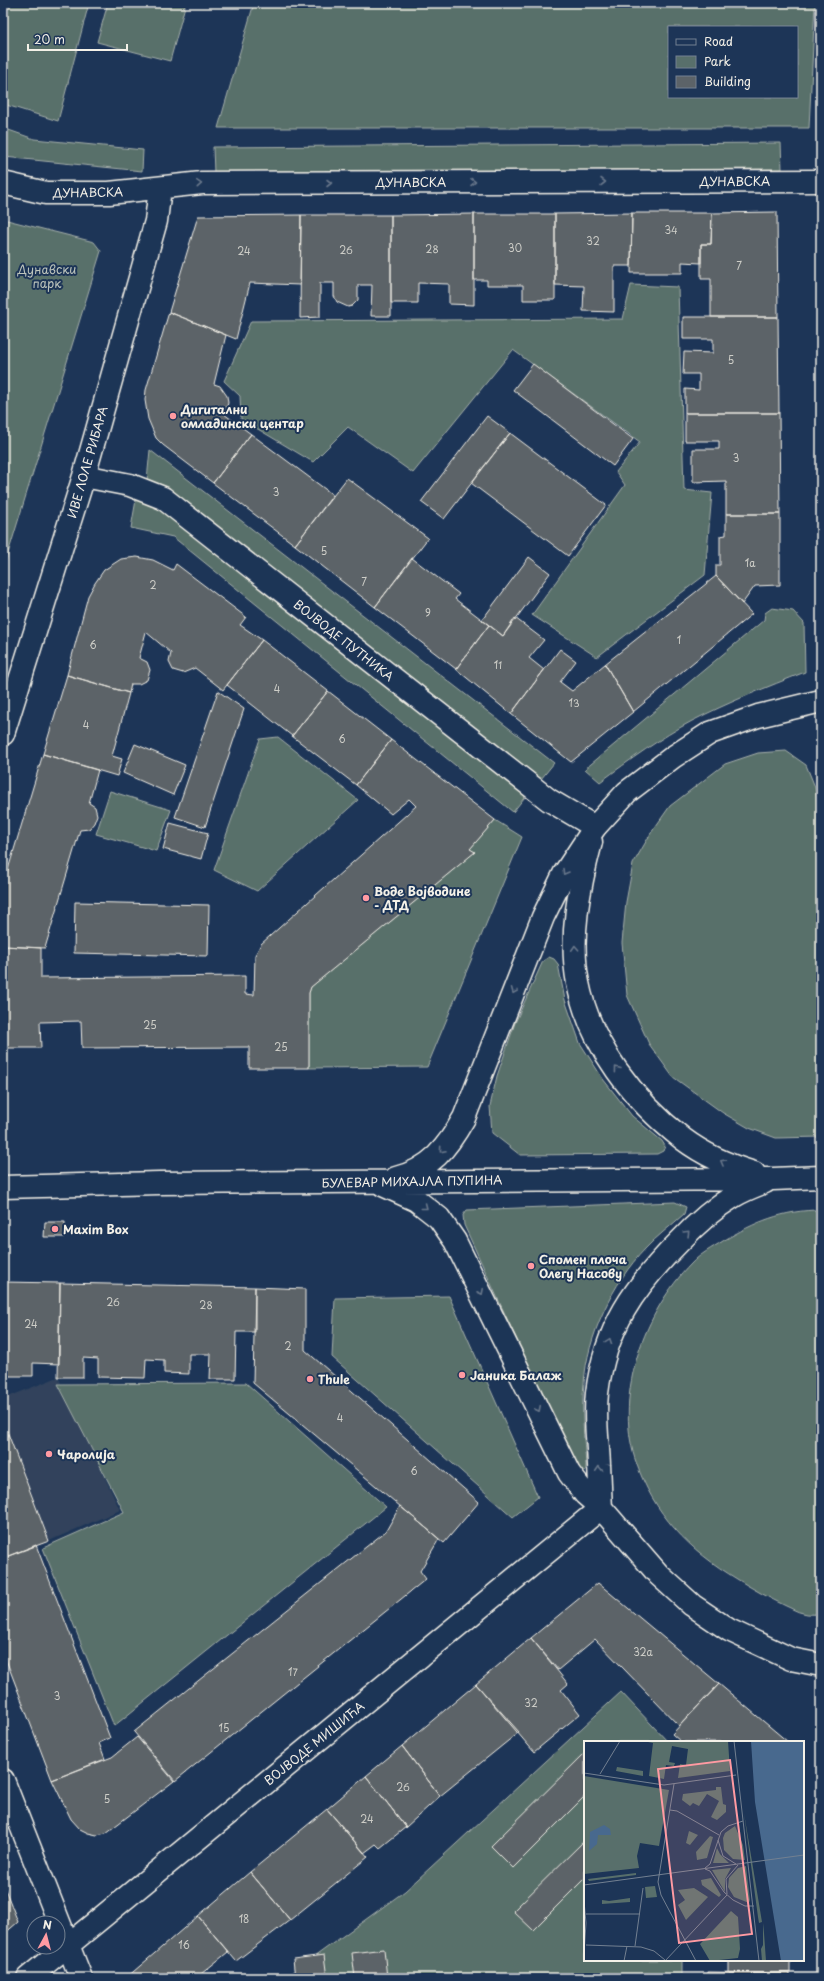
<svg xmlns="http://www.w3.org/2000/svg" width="824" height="1981" font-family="'Playpen Sans',sans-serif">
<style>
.built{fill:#30435c}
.green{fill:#586f6b;stroke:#a6b0aa;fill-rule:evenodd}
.building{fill:#5c6368;stroke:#f4f1e8}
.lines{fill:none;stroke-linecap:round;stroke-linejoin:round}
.minor-casing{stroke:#f4f1e8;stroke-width:25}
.secondary-casing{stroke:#f4f1e8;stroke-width:25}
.minor{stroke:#1d3557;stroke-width:22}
.secondary{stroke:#1d3557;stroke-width:22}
.oneway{stroke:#68778a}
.poi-dot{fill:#ff9aa2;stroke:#1d3557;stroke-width:1.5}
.labels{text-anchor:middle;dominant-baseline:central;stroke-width:4;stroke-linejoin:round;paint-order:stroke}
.number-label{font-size:10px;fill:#cecec8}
.street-label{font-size:12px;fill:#f4f1e8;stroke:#1d3557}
.park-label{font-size:12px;fill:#bdc4bc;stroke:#1d3557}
.poi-label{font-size:12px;font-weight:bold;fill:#f4f1e8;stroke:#1d3557;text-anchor:start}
.inset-road{fill:none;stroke:#738091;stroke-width:1}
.view{fill:#ff9aa2;fill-opacity:0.15;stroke:#ff9aa2;stroke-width:2}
.inset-edge{fill:none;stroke:#f4f1e8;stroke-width:2}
</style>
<rect width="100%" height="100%" fill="#1d3557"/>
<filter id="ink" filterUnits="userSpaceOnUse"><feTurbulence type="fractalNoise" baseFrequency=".025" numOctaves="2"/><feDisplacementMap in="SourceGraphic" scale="8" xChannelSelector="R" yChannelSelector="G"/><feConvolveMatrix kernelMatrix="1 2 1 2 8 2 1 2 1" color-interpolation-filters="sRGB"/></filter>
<g filter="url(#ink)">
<path class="built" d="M58 1377 120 1510 49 1541 3 1558V1399Z"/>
<path class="green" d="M3 3H89L58 121 3 104Z
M108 3H176L185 6 170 61 97 42Z
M254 3H815L809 128H218ZM669 27H797V97H669Z
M3 128 34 139 143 150 142 171 4 157Z
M781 143 782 169 214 173 213 147Z
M3 219 94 242 101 251 3 570Z
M631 285 678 287 684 490 712 493 705 575 597 657 532 615 625 485 616 472 640 442 513 350 413 473 348 427 313 462 241 419 240 396 224 381 251 321 623 319Z
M150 450 554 763 537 784 147 480Z
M136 500 155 503 528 793 513 812 173 537 131 528Z
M772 608 793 611 804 623 805 672C767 687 729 702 692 721 660 738 630 760 600 782L585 769 764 620 765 613Z
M278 737 358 800 257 891 214 870 260 739Z
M786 751 806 765 815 787 820 808 821 1137 776 1138 749 1128 723 1113 673 1077 649 1044 627 995 622 943 626 902 633 864 651 833 670 806 725 764 758 753Z
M110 791 171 810 156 851 96 834Z
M495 820 522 837 427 1067 309 1068V993L311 987 475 852 470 849Z
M549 957 554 959 558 964 565 1000 580 1043 603 1079 632 1116 662 1141 665 1146 663 1151 657 1154 520 1155 492 1133 490 1106 497 1076 515 1023 543 961Z
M675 1202 686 1207 684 1214C671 1226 657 1236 645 1249 613 1282 587 1337 584 1383 581 1411 584 1438 586 1465V1471L581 1474 577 1471 464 1225 463 1215 467 1210Z
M821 1210V1614C815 1614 808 1615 803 1613 797 1612 791 1608 786 1606 769 1598 753 1589 737 1579 689 1550 653 1514 635 1459 614 1393 645 1311 691 1264 700 1254 712 1248 723 1241 755 1222 783 1210 821 1210Z
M449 1296 538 1497 513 1517 332 1357 335 1298Z
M246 1383 386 1507 114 1726 43 1548 124 1512 58 1384Z
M621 1692 668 1742H585V1960H682V1978H285L405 1891Z"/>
<path class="building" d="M777 212 778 317H711V279H701V244H711L712 213Z
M632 213H712L711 244H701V263L682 262V273H631Z
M632 213 631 266H614V312L583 311 584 286 555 285V214Z
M474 214V305L449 304V284L418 283V303H391V215Z
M474 214H555V300H523V285H487V280H474Z
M301 215H391V316H371L372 285H358V300L352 306 348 307 337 302 334 296V283H320V317L300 318Z
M301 215 300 285 250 283 236 339 169 312 198 216Z
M169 312 226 335 214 384 220 386 227 396 228 403 224 414 251 434 213 483 163 445 156 438 148 419 145 400 146 390Z
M683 317H778L779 413H685V389L699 390V374H683L684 352 713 353V339H683Z
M533 364 633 439 613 466 513 390Z
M685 413H779L780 514H726V481L693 482V449H719V441H685Z
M487 416 510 433 444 519 421 502Z
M510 433 606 505 568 556 471 483Z
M251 434 333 495 295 545 213 483Z
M347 478 428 538 375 607 295 545Z
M726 514H780V585L755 586 742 604 716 576V565H720V536L726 535Z
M137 557 153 560 173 570 176 564 246 617 240 625 262 640 223 690 195 668 183 673 173 670 169 662 171 653 146 632 139 658 147 662 150 670 147 680 139 684H131L129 693 67 675 88 596 95 583 104 570 121 559Z
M529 557 550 573 503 636 482 620Z
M412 558 459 594 455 599 489 625 456 669 375 607Z
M716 576 752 614 633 712 605 664Z
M515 618 544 640 529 658 544 670 511 714 456 669 489 625 503 636Z
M262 640 328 691 292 736 227 685Z
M560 649 576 661 560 682 572 691 605 664 633 712 571 762 511 714Z
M67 675 129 693 112 756 122 759 117 776 43 754Z
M218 691 244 709 205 827 175 817Z
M328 691 391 740 356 785 292 736Z
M391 740 495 820 470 849 475 852 311 987 309 993V1068H249V1047L82 1048 81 1021 40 1022 41 1048H3V946L41 948V978L245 976V994L254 995 255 955 261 944 416 806 409 799 391 814 356 785Z
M135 744 185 765 173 795 123 773Z
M43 754 98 770 89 803 95 807 97 815 94 823 89 829 80 830 45 948 3 946V886Z
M170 823 208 833 201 859 163 849Z
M75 902 209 905 208 956 74 953Z
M45 1222H65V1237H44Z
M3 1282 60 1283 59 1364 33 1363V1376H3Z
M60 1283 255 1287V1332H236L235 1379H210L211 1354H189V1374L164 1373V1360L146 1359 145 1378 98 1377V1359L83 1358V1377H58Z
M255 1287 305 1289V1350L479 1502 444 1543 253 1383Z
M4 1423 49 1541 3 1558V1424Z
M400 1506 439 1539 420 1571 426 1579 175 1781 134 1732 386 1531Z
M36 1545 110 1738 99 1743 105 1759 52 1780 3 1652V1558Z
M598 1583 719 1684 679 1726 595 1639 558 1670 531 1638Z
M531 1638 568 1684 561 1690 580 1714 534 1752 476 1684Z
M476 1684 519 1732 440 1796 402 1746Z
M719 1684 788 1742H681L672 1734Z
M137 1737 174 1781 106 1833 97 1835 88 1833 80 1829 71 1819 52 1780 112 1757Z
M402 1746 440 1796 406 1827 366 1776Z
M585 1753V1796L513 1868 491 1846Z
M366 1776 406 1827 380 1848 376 1844 364 1853 327 1809Z
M327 1809 368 1857 290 1920 250 1872Z
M585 1840V1878L533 1930 513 1911Z
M250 1872 290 1920 236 1961 198 1916Z
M3 1884 18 1922 3 1935Z
M198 1916 228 1952 201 1974 200 1978H126Z
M384 1949 387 1978H355L352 1953Z
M324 1955 327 1978H295L293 1959Z
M729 1960H790V1973H729Z
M708 1972 764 1973V1978H708Z
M764 1973H790V1978H764Z"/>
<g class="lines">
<defs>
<path id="minor" d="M3 183 46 193H109L202 183 821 181
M84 476 130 485 163 498 549 800 595 827
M3 734 84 476 156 221 160 188
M3 1780 81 1978
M28 1978 601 1508"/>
<path id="secondary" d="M591 842C579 887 569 938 578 983 590 1045 634 1101 683 1139 703 1154 730 1166 754 1173
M396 1178C431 1169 447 1148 464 1118L543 917 564 874 595 827 627 792 673 757 710 733 758 716 821 701
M383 1185 416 1200 439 1218 455 1241 569 1473 585 1494 601 1508 659 1575 692 1605 729 1630 791 1659 821 1665
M3 1187 159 1183 773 1179 821 1177
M601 1508C600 1493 600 1479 599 1465 598 1439 594 1420 597 1393 605 1328 634 1287 679 1242 695 1225 714 1208 734 1196 744 1190 755 1186 765 1182"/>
</defs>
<use href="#minor" class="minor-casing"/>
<use href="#secondary" class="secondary-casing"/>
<use href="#minor" class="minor"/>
<use href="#secondary" class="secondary"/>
</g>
<defs><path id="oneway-chevron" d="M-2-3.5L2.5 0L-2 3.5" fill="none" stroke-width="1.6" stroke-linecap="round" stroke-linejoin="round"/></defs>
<g class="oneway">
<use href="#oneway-chevron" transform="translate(473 182)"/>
<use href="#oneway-chevron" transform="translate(603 182)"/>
<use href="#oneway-chevron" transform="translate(329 183)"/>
<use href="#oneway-chevron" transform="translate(199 184) rotate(-4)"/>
<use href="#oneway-chevron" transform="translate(565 872) rotate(121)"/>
<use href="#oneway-chevron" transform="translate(575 948) rotate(-93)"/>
<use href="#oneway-chevron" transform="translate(514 991) rotate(112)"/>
<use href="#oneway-chevron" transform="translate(617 1069) rotate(-127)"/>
<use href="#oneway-chevron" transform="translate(442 1150) rotate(131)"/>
<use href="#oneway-chevron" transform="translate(723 1162) rotate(-151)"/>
<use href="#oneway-chevron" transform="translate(425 1207) rotate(38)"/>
<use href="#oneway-chevron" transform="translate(687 1233) rotate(-45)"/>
<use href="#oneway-chevron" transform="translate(481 1292) rotate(64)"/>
<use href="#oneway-chevron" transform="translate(609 1341) rotate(-70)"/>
<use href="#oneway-chevron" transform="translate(538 1409) rotate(64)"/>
<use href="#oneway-chevron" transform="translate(599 1469) rotate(-93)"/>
</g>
</g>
<g class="poi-dot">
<circle cx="173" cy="416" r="4"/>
<circle cx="366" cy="898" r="4"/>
<circle cx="55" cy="1229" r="4"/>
<circle cx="531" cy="1266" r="4"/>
<circle cx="462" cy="1375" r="4"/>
<circle cx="310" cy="1379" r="4"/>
<circle cx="49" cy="1454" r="4"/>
</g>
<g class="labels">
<g class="number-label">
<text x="671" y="229">34</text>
<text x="593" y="240">32</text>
<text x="515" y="247">30</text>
<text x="432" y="248">28</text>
<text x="346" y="249">26</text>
<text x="244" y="250">24</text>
<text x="739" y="265">7</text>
<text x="731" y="359">5</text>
<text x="736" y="457">3</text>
<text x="276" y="491">3</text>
<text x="324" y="550">5</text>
<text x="750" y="562">1a</text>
<text x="364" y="581">7</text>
<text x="153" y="584">2</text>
<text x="428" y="612">9</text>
<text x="679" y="639">1</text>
<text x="93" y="644">6</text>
<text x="498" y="664">11</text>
<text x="277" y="688">4</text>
<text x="574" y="702">13</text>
<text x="86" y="724">4</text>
<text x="342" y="738">6</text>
<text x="150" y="1024">25</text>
<text x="281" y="1046">25</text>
<text x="113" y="1301">26</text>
<text x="206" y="1304">28</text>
<text x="31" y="1323">24</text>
<text x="288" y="1345">2</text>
<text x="340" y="1417">4</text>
<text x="414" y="1470">6</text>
<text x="643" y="1651">32a</text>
<text x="293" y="1671">17</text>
<text x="57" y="1695">3</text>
<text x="531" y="1702">32</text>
<text x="224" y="1727">15</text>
<text x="403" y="1786">26</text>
<text x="107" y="1798">5</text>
<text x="367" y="1818">24</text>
<text x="244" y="1918">18</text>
<text x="184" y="1944">16</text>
</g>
<g class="street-label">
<text x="735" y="181">ДУНАВСКА</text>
<text x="411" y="182">ДУНАВСКА</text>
<text transform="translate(88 192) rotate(-1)">ДУНАВСКА</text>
<text transform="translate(87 462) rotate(-74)">ИВЕ ЛОЛЕ РИБАРА</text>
<text transform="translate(344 640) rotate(38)">ВОЈВОДЕ ПУТНИКА</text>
<text transform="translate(412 1181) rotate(-1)">БУЛЕВАР МИХАЈЛА ПУПИНА</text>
<text transform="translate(314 1743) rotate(-39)">ВОЈВОДЕ МИШИЋА</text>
</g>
<g class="park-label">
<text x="47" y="269">Дунавски<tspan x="47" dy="14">парк</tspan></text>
</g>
<g class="poi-label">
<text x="181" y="409">Дигитални<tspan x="181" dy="14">омладински центар</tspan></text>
<text x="374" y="891">Воде Војводине<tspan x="374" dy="14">- ДТД</tspan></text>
<text x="63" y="1229">Maxim Box</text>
<text x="539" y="1259">Спомен плоча<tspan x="539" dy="14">Олегу Насову</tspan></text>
<text x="470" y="1375">Јаника Балаж</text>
<text x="318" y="1379">Thule</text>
<text x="57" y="1454">Чаролија</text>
</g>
</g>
<g transform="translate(584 1741)">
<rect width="220" height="220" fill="#1d3557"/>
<path d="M144 0 146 30 94 37 96 23 102 24 104 8 88 5 85 21 91 22 90 25 82 24 80 38 65 35 69 2 59 0ZM33 26 59 30V35L32 30ZM0 35 85 49 75 105 56 102 53 115 55 127 0 133ZM132 46H137L139 63 142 64V71L133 79 127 76 135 60 123 53 115 65 109 62 106 65 98 59 99 53 132 49ZM160 72 178 181 175 182 174 176ZM151 85 159 104 161 119 149 118 140 109 139 97 141 92ZM105 90 114 94 106 104 102 102ZM126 95 129 96 123 117 113 119 112 111ZM133 107 136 113 145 122H129ZM162 125 166 159 165 162 150 156 144 146 145 137 154 127ZM147 127 141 138V151L128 129ZM52 132V134L5 140 4 138ZM127 137 137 154 135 156 118 144 117 139ZM71 145 73 156 62 157 61 146ZM110 147 124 156 102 179 94 164 101 159 94 149ZM46 157V161L18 163V159L25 160ZM147 170 154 176 156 208 154 217 126 220 116 203ZM179 182 180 192 182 220H178L177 208 179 204Z" fill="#586f6b"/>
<path d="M167 0H220V220H197L171 61ZM20 84 26 88 27 94H14L13 103 5 110 6 91Z" fill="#48698e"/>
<path class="inset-road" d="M150 0 175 220M0 32 80 44 152 34M16 33 36 0M90 43 74 141 77 154 112 220M86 69 93 70 135 94M134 99 139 115 152 123M121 127 126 123 137 91 144 85 159 80M121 128 126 130 140 151 149 159 161 165H170M0 144 220 114M143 153 142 138 154 124M0 160 2 182 0 213M2 173H56M2 204 57 206 70 210 81 219M51 205 59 147M40 220 43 205M81 220 143 154"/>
<path class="view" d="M146 19 168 193 95 202 74 28Z"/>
<rect width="220" height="220" class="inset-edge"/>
</g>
<rect width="824" height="1981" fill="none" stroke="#1d3557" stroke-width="16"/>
<rect x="8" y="8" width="808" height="1965" fill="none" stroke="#f4f1e8" stroke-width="1.5" filter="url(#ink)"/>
<rect x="668" y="26" width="130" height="72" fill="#1d3557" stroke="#738091"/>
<rect x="676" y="39" width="20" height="6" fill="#1d3557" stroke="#738091"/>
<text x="704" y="46" font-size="12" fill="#f4f1e8">Road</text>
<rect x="676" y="56" width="20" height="12" fill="#586f6b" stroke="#738091"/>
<text x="704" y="66" font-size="12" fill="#f4f1e8">Park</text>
<rect x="676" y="76" width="20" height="12" fill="#5c6368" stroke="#738091"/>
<text x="704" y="86" font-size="12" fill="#f4f1e8">Building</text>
<g transform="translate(46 1935) rotate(7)"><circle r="19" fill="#1d3557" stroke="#738091"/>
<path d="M0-3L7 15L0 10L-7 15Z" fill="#ff9aa2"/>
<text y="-6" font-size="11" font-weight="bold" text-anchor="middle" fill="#f4f1e8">N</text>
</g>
<path d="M28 44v6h99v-6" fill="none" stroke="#f4f1e8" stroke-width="2"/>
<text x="34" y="44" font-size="12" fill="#f4f1e8" stroke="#1d3557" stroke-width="3" paint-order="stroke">20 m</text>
</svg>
